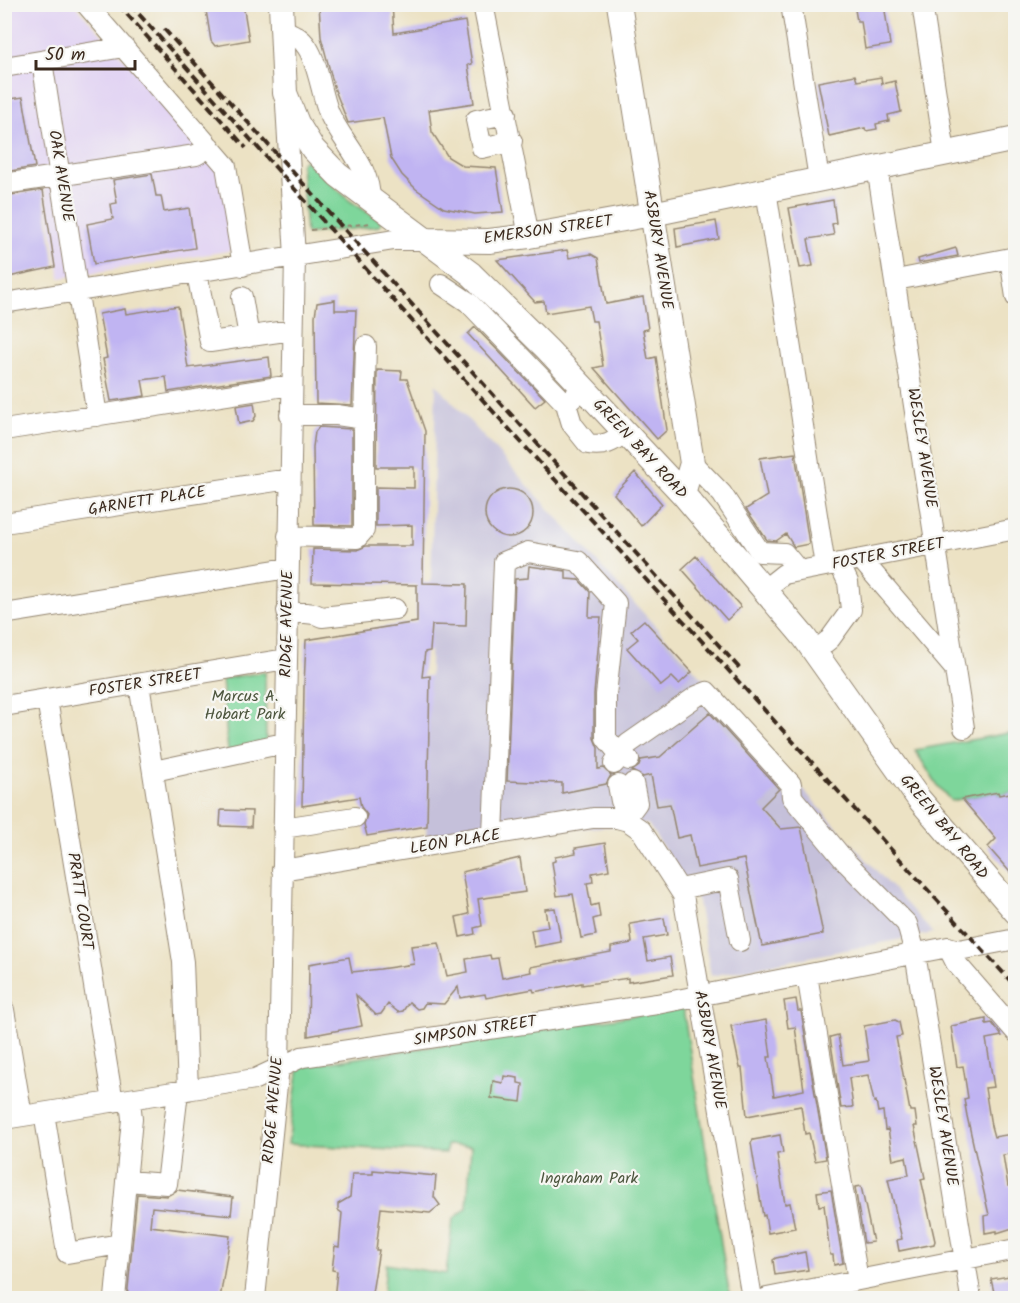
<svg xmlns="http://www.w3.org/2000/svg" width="1020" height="1303" font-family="Kalam,sans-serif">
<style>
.built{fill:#e2d4f3}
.industrial{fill:#c5c0da}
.green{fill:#7ed69b;stroke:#5c805c;stroke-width:1.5}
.building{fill:#c0b4f2}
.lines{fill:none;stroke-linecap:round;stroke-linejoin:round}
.minor-casing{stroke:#948671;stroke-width:22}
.major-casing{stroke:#948671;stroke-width:26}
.path{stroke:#948671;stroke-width:2;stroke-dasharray:4.5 4.5;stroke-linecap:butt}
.minor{stroke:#fff;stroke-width:20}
.major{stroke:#fff;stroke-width:24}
.rail{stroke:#3b2a1e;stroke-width:4;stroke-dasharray:9 4.5;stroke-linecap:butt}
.labels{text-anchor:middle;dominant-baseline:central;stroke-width:4.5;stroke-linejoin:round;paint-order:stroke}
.street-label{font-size:16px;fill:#3b2a1e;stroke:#f6f6f2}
.park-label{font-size:16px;fill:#4c553d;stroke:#f6f6f2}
</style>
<rect width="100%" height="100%" fill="#f6f6f2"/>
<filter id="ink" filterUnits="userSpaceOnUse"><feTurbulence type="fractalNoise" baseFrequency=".0167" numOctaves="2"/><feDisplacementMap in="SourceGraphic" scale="12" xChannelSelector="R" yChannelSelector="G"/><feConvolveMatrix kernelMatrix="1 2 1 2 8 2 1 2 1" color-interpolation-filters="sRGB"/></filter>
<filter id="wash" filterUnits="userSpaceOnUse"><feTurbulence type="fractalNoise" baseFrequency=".008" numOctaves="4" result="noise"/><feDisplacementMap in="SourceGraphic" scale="24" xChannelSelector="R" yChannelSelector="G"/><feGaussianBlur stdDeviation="1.35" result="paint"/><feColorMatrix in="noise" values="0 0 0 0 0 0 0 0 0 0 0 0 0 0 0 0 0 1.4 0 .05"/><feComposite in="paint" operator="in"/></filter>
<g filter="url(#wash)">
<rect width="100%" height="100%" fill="#ece2c4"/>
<path class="built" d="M5 5H75L220 165 234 250 60 278 44 184 5 190Z"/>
<path class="industrial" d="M436 384 933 933 711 976 698 901 648 824 426 838 431 624 416 623V589H431Z"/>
<path class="green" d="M305 160 350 201 381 221 380 226 306 234 301 164Z
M265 672 266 744 228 752 222 679Z
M1015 732V792L999 795 998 792 951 801 937 785 915 750Z
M683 1008 730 1298H383L386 1264 446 1274 453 1219 467 1208 471 1146 447 1145 446 1153 288 1144 299 1067Z"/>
<g id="blocks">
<path class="building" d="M205 4H243L249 40 215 46 211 41Z
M319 4H392L394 33 465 21 472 64 468 65 474 103 429 110 432 132 448 157 463 166 496 168 503 212 475 214 444 208 416 189 402 175 391 158 383 118 348 123 335 90 321 37Z
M854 4H884L890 45 865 49 861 21H857Z
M855 75 857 81 881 77 882 84 895 81 901 112 888 115 889 121 876 124 877 129 866 131 865 128 829 136 818 82Z
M23 97 35 167 4 172V100Z
M152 174 156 196H161L164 212 189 208 195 248 94 264 87 224 113 219 111 204 117 203 113 180Z
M43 190 55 267 4 278V196Z
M833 200 836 223 832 224 834 235 808 239 813 266 800 268 789 208Z
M716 221 719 239 677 247 675 228Z
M956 248 958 256 919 263 918 259Z
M567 250 569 258 591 254 598 258 606 304 643 297 648 329 643 330 648 359 656 357 667 430 657 439 594 368 603 366 596 321H592L589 306 546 313 544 301 535 302 497 260Z
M335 300V310H356L352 405 316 403 315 316 317 303Z
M178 306 188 368 269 357 271 376 168 392 166 377 142 380 145 396 111 401 103 359 107 358 99 314 125 309 126 314Z
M475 327 545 399 535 407 468 334Z
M377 370 402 371 401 379H407L425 431 423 583 467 584 466 626 432 625 430 651 425 652 422 677 430 676 427 826 367 836 364 824 367 815 361 807 359 797 302 806 304 686 306 640 417 622V585L312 583 313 549 357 550 366 546H412V525L376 526V487L414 488V467H376Z
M254 403 256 416 253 421 239 424 236 406Z
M319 427 352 429V526L314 525 313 447 315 432Z
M795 453 809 544 794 547 786 534 776 541 767 540 746 509 767 496 760 458Z
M635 472 662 504 641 526 614 494Z
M485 513a24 24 0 1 1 48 0a24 24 0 1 1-48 0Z
M696 556 741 607 727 620 682 569Z
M529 566 566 571V579L579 580 590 592 589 617H601L594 694V738L598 748V769L603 768 611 775 606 784 562 793V783L507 781 515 579 528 578Z
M644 620 692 672 679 684 672 677 661 686 627 648 638 639 631 631Z
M710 713 779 789 761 807 781 829 801 827 823 934 762 946 744 859 697 868 690 835 677 838 670 804 657 806 651 775 643 777 632 771 639 766 641 760 660 757Z
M998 792 999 795 1016 792V879L988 847 996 839 962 799Z
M221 810 252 811 251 827 220 826Z
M605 843 609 870 592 873 593 882 587 883 591 906 598 904 600 917 593 919 596 935 581 938 573 894 557 896 552 862 555 861V857L576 853 575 848Z
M520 858 525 892 478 899 482 926 474 928 475 934 460 937 456 917 469 914 462 872Z
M555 908 561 942 534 947 531 930 548 927 545 909Z
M664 918 667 935 644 939 648 961 670 957 673 975 628 982V978L582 985V983L534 992 533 989 486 998 485 994 460 998 458 987 444 1004 425 1003 422 1008 417 1009 409 1002 403 1011 398 1012 388 1004 381 1014 376 1015 356 995 362 1026 308 1036 309 964 349 957 352 972 380 969 414 964 411 946 439 943 447 976 468 972 466 959 490 955 491 959 498 958 502 978 531 972 530 967 611 952V947L632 943 630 924Z
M796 999 798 1011H801L826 1159 815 1161 809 1133 805 1134 801 1106 747 1116 742 1068H740L731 1026 766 1020 771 1057H768L774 1096 804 1090 795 1027 788 1028 784 1001Z
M986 1019V1024L992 1023 1002 1036 986 1039 994 1087 985 1088 991 1126 994 1137 1012 1134 1015 1153 1003 1155 1008 1186 1016 1184V1227L997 1233V1231L985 1233 984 1216 989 1215 967 1116 964 1099 968 1098 963 1066 957 1067 951 1026Z
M895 1020 899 1022 902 1036 896 1037 910 1111H915L917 1126H914L925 1178 921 1179 935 1241 934 1244 899 1251 897 1240 902 1239 888 1179 909 1175 906 1157 893 1160 888 1129 885 1130 883 1111 878 1112 876 1101 874 1102 868 1075 849 1078 853 1107 841 1108 830 1037 838 1035 843 1065 869 1061 864 1026Z
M504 1076 518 1078V1083L523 1084 521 1102 491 1098 493 1081 503 1083Z
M780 1135 783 1153 777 1154 785 1204 790 1203 795 1228 768 1233 765 1215 763 1216 751 1143 753 1140Z
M373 1170 436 1176 434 1197 440 1205 430 1213 381 1208 376 1250H379L371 1299H334L337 1271 332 1270 335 1246 339 1247 342 1213 338 1210V1204L350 1197 352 1174H373Z
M861 1186 873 1242 864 1243 855 1187Z
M177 1190 233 1197 231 1215 152 1207 150 1226 230 1236 220 1299H127L137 1194 167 1196Z
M831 1190 843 1263 834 1265 833 1255H830L824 1205 819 1206 817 1192Z
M805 1252 808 1270 775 1275 773 1260 776 1258Z
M1009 1276 1013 1299 995 1297 991 1279Z"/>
</g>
</g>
<g filter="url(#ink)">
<use href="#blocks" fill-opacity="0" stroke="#948671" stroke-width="1.5"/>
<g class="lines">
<defs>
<path id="minor" d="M86 4 226 166 243 266
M483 4 529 236
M791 4 819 179
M922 4 945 153
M281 29C291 33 301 37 307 47 318 63 321 93 329 113 343 144 370 165 370 200
M42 61 97 416
M4 67 124 47
M506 114 476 120 482 148 512 141
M877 167 964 728
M4 184 196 155 210 147
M766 190 825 566
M1010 258 1016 297
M197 273 210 342 292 330
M896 280 1016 257
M441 284 468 302 566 404
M242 297 249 337
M4 303 394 240H425
M575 396 566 404 572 424 588 444C604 447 613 442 625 432
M364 419 366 346
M4 430 291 385
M692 463 722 494 760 552 784 553 799 571
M4 523 289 479
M288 536 357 538 364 530V419L337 415H290
M861 559 955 669
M765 589 784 574 1016 529
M287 611 315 614 322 617 395 609
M4 614 288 568
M815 651 830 639 851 610 848 582 839 563
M139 684 183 962 188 1090
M47 699 113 1102
M4 706 286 659
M614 764 628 744 697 696 707 692 791 784 792 797 845 861 907 924 915 953 971 1298
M154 771 284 743
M618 785 621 801 628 815
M628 821V815L637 803 633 783
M283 828 355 817
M493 835 504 562 528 552 578 561 616 603 606 695V738L620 755 629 760
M282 870 593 818H617L628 821 641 830 683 895 752 1298
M680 889 728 879 740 941
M948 947 956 963 1016 1032
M807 975 858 1280
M4 1010 22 1116
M44 1113 67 1253 120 1244
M4 1119 255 1079 302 1057 657 1004 948 947 959 950 1016 939
M126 1181 167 1184 178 1092
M115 1298 132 1119 130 1100
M255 1298 279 1066 295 257 286 105
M767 1298 1016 1249"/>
<path id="major" d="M281 4 285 93 297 123 313 149 338 175 471 274 547 349 683 494 804 637 919 799 1016 912
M619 4 692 463 683 494
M425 240 489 241 529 236 652 214 1016 139"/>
</defs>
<use href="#minor" class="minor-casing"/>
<use href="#major" class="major-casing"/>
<path class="path" d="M311 230 371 223"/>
<use href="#minor" class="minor"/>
<use href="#major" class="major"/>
<path class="rail" d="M118 4 246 148
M130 4 471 387 1016 987
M164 29 742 671"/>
</g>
</g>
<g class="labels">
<g class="street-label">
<text transform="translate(61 176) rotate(81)">OAK AVENUE</text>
<text transform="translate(548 230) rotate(-8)">EMERSON STREET</text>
<text transform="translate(658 250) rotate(81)">ASBURY AVENUE</text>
<text transform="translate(922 448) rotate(81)">WESLEY AVENUE</text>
<text transform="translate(640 449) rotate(47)">GREEN BAY ROAD</text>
<text transform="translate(147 501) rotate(-9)">GARNETT PLACE</text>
<text transform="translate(888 554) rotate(-11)">FOSTER STREET</text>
<text transform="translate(287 624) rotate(-89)">RIDGE AVENUE</text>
<text transform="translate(145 683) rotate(-9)">FOSTER STREET</text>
<text transform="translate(944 827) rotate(51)">GREEN BAY ROAD</text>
<text transform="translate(455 842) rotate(-9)">LEON PLACE</text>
<text transform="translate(80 901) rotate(81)">PRATT COURT</text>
<text transform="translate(475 1031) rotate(-9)">SIMPSON STREET</text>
<text transform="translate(710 1050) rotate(80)">ASBURY AVENUE</text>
<text transform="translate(273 1110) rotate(-85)">RIDGE AVENUE</text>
<text transform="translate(943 1126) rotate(81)">WESLEY AVENUE</text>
</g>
<g class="park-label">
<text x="245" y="696">Marcus A.<tspan x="245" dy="18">Hobart Park</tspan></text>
<text x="589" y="1178">Ingraham Park</text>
</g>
</g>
<rect width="1020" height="1303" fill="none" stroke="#f6f6f2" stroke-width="24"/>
<path d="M36 60v9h99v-9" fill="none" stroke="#3b2a1e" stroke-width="3"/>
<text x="45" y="60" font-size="18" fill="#3b2a1e" stroke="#f6f6f2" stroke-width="4.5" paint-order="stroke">50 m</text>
</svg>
